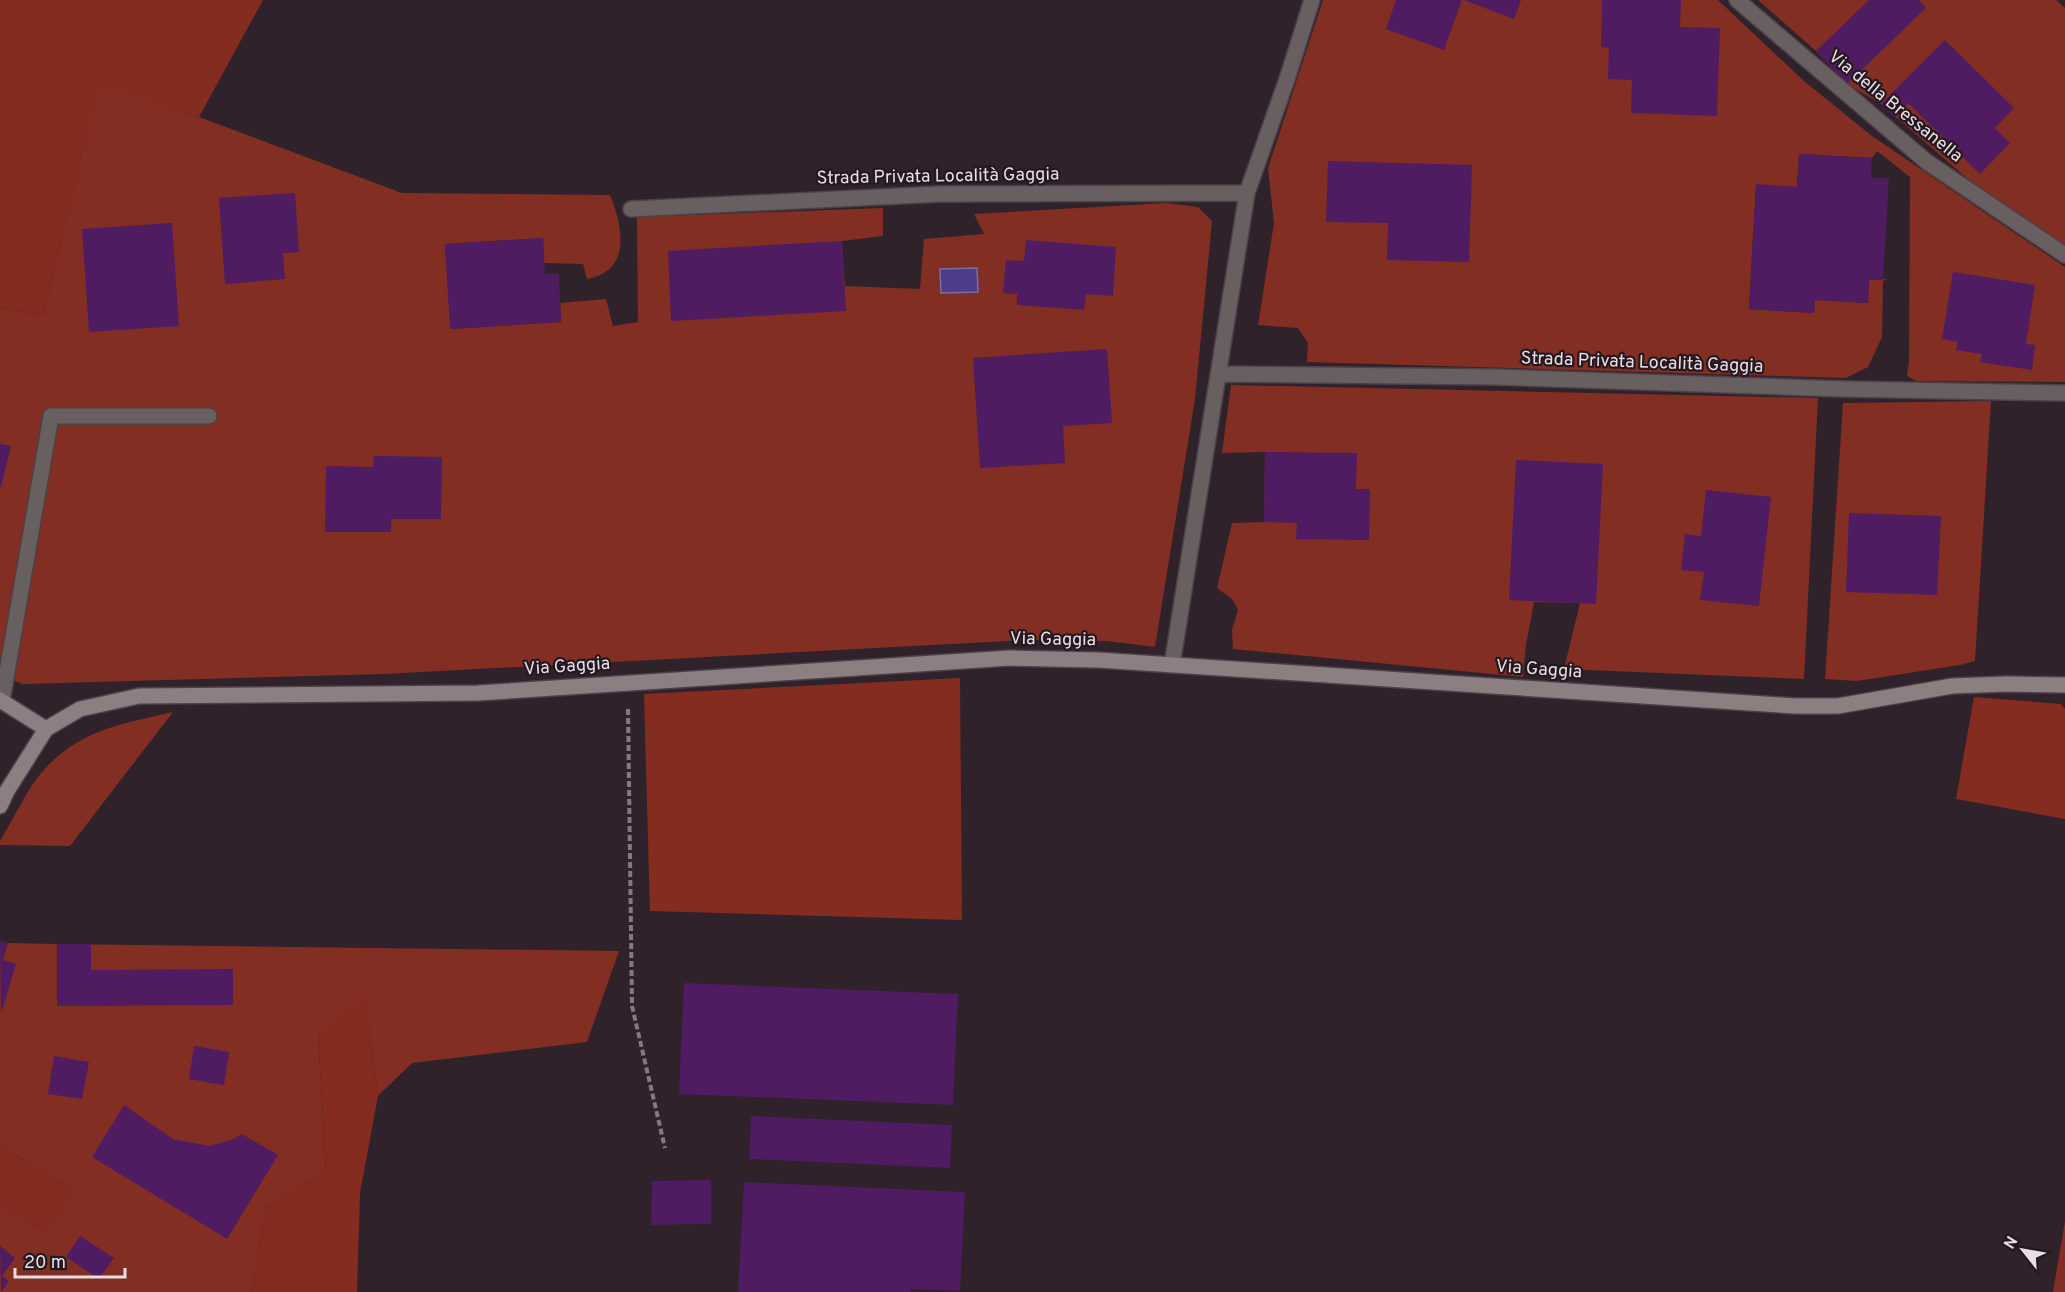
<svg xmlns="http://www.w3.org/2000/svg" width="2065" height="1292" font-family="Overpass,sans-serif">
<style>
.green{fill:#832e23}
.forest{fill:#852c21}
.water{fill:#4f3c8a;stroke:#7d6da5;stroke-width:1.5}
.building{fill:#4f1b61}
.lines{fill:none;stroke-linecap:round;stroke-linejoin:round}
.lane-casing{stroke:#4d4048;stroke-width:18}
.street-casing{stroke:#4d4048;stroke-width:18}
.secondary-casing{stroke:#4d4048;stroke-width:18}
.path{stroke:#847980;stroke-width:4;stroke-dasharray:6 3;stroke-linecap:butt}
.lane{stroke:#675f60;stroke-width:15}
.street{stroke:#675f60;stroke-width:15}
.secondary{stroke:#8c7f81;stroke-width:15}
.labels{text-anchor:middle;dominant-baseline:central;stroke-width:4.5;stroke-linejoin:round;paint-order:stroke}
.street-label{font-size:18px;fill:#e8dfe5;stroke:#251820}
</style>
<rect width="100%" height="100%" fill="#2f222a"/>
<path class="green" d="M1323 0H1718L1804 81 1872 136 2065 267V382L1917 381 1907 376 1909 361 1910 177 1877 151 1872 158 1799 154 1797 187 1756 185 1749 309 1814 313 1815 300 1868 303 1869 280 1888 279 1883 281 1882 337 1868 367 1846 378 1307 362 1308 343 1298 328 1258 325 1274 223 1268 168Z
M1758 0H2056L2065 8V246L1969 180 1881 104 1847 84 1816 51Z
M98 84 199 117 402 193 610 195C623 227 632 271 587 279L583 264 544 263 543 238 445 244 451 329 561 322 560 303 606 299 613 326 638 322 637 217 883 208V236L842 241 845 286 920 289 924 239 984 234 974 214 1167 203 1198 207 1212 221 1195 399 1155 647 1107 641 1028 640 384 674 23 684 0 675V307L43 315Z
M1231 385 1818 398 1804 679 1564 669 1580 603 1534 602 1526 645 1523 677 1233 649 1232 630 1238 610 1232 599 1217 588 1232 523 1264 522 1265 452 1222 453Z
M1991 401 1975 661 1960 665 1857 681 1825 679 1843 403Z
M173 712 70 846 0 845V841C13 820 26 791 41 773 78 730 121 724 173 712Z
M0 941 8 943 57 944 619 951 587 1042 412 1063 378 1096 364 998 318 1035 326 1171 266 1208 252 1292H0V1204L42 1229 75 1192 0 1145Z
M2065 1221V1292H2053Z"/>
<path class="forest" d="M0 0H263L199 117 98 85 43 315 0 307Z
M960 678 962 920 650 911 644 694Z
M1974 697 2061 704 2065 709V819L1956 799Z
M364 997 378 1096 360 1193 357 1292H252L266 1208 326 1171 318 1035Z
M0 1145 75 1192 42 1229 0 1204Z"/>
<path class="water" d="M977 268 978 292 941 293 940 269Z"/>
<path class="building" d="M1396 0H1462L1444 50 1386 29Z
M1464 0H1521L1514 19Z
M1602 0H1681L1680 27 1720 28 1717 116 1631 113 1632 80 1608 79 1609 48 1601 47Z
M1869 0H1919L1926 8 1847 84 1816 51Z
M1945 40 2014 108 1995 128 2010 143 1980 174 1908 103 1894 117 1881 104Z
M1799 154 1872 158 1871 178H1889L1883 280H1869L1868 303 1815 300 1814 313 1749 309 1756 184 1797 187Z
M1328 161 1472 165 1469 262 1387 260 1388 223 1326 222Z
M295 193 299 252 283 253 285 279 225 284 219 198Z
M172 223 179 326 89 332 82 229Z
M543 238 545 274H559L561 322 450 329 445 244Z
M1026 240 1116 247 1113 296 1086 294 1084 310 1017 305V294L1003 293 1006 260 1024 261Z
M842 241 846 311 671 321 668 251Z
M1953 272 2035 285 2026 344 2035 345 2032 370 1980 362 1982 354 1956 350 1958 342 1942 339Z
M1107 349 1112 423 1063 426 1065 463 980 468 973 358Z
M0 444 11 446 1 487 0 486Z
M1265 452 1357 453 1356 489H1370L1369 540 1296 539 1297 523 1264 522Z
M374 456 442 457 441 519H391V532H325L326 466 373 467Z
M1516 460 1603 464 1596 604 1509 600Z
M1706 490 1771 497 1759 606 1700 600 1704 572 1681 570 1685 534 1701 536Z
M1849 513 1941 516 1937 595 1846 592Z
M0 941 8 943 3 960 16 964 1 1014Z
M57 944H91V970L233 969V1005L57 1006Z
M684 983 958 994 953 1105 679 1094Z
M194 1046 229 1052 224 1085 189 1079Z
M54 1056 89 1062 82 1099 48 1094Z
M124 1105 173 1139 209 1146 231 1140 242 1134 278 1155 227 1239 92 1157Z
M751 1116 952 1125 950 1168 749 1159Z
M711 1180V1224L651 1225 652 1181Z
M744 1182 965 1192 960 1291 911 1289V1292H738Z
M80 1236 114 1258 99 1279 66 1257Z
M0 1246 15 1258 2 1276 9 1281 1 1292Z"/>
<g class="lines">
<defs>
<path id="lane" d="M51 416H209"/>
<path id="street" d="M1737 0 1927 162 2065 255
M631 209 940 194 1247 193
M1218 374 1495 377 1842 389 2065 393
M1172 665 1247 193 1287 79 1312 0
M2 701 51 416"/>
<path id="secondary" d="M0 700 46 729
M0 806 7 791 46 729 80 709 139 696 478 693 1010 658 1098 660 1795 706H1838L1952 686 2006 684 2065 685"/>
</defs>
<use href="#lane" class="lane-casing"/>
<use href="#street" class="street-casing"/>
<use href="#secondary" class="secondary-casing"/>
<path class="path" d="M628 709 632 1006 665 1148"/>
<use href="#lane" class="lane"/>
<use href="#street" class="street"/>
<use href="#secondary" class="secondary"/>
</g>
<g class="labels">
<g class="street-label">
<text transform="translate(1895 107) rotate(39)">Via della Bressanella</text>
<text transform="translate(938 177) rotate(-1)">Strada Privata Località Gaggia</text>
<text transform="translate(1642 363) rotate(2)">Strada Privata Località Gaggia</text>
<text transform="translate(1053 640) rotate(1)">Via Gaggia</text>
<text transform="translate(567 667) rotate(-4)">Via Gaggia</text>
<text transform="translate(1539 670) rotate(4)">Via Gaggia</text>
</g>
</g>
<g transform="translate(2023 1250) rotate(301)" stroke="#251820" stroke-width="4.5" paint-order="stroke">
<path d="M0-4.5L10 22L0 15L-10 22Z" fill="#e8dfe5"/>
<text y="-9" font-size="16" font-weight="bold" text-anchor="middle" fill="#e8dfe5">N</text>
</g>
<path d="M15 1268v9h110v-9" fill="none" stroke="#e8dfe5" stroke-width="3"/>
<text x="24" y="1268" font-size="18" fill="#e8dfe5" stroke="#251820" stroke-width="4.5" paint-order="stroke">20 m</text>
</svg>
